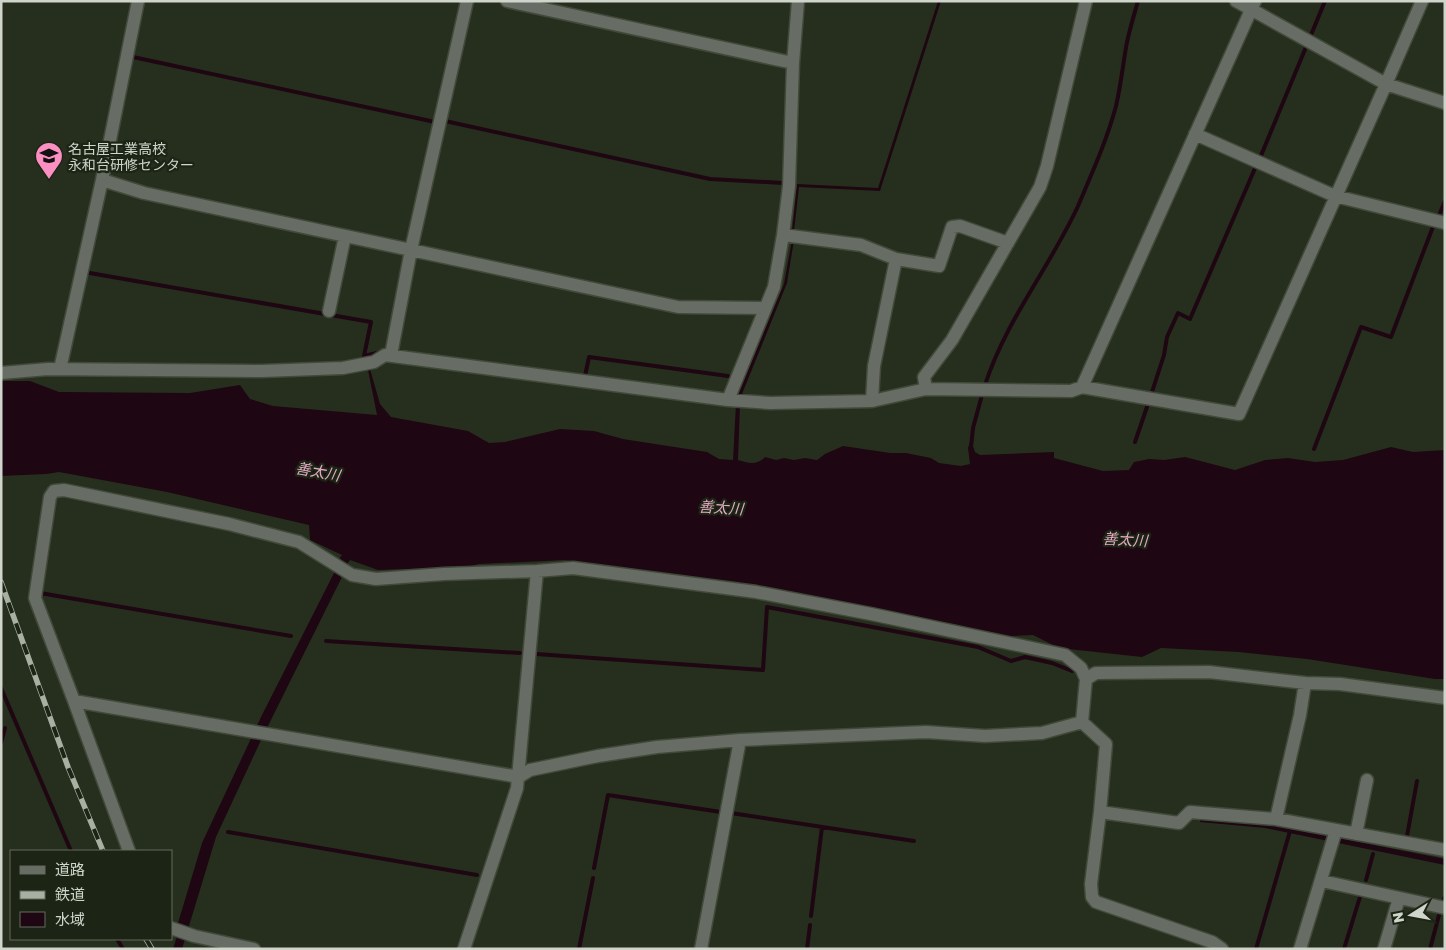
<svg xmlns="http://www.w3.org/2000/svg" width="1446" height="950" font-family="'Golos Text','Noto Sans JP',sans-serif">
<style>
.water{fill:#1e0712}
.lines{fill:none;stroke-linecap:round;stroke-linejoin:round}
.stream{stroke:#1e0712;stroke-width:4}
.minor-casing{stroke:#414a3a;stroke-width:15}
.minor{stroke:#676c64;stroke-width:12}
.rail-casing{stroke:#a8afa3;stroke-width:5.5}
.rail{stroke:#1c2515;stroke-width:4;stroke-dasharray:11;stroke-linecap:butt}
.labels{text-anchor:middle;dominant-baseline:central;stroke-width:4.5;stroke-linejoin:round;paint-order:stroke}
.poi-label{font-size:14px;fill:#cfd5cb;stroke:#1c2515;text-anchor:start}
.water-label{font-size:15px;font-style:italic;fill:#e5abc4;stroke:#1c2515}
</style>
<rect width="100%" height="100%" fill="#262f1e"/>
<path class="water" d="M938 1H941L880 191 799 187 794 231H792L797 184 878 188Z
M792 240H794L787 283 742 394H738L784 284Z
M370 369 380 404 391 417 468 431 489 443 505 442 560 429 594 431 623 439 707 452 719 459 733 460 736 404H740L738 460C748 463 757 466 765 457L776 460 784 458 794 460 805 458 817 460 825 454 843 446 890 453H906L931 458 939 463 961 466 970 464 968 448 970 442 972 443 975 452 980 455 1054 452V458L1103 471 1129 470 1134 462 1149 459 1164 460 1185 457 1235 470 1265 460 1288 458 1315 462 1343 460 1391 447 1413 452 1445 450V679H1435L1307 659 1239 652 1161 648 1142 657 1059 648 1033 635 1010 636 746 585 565 560 479 564 450 571 433 568 378 570 350 560 344 568 341 579 262 738 216 837 182 949H173L177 936 178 923 202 843 262 715 334 573 341 561 339 559 342 555 310 540 309 525 167 492 59 472 46 474 1 476V381H30L59 392 190 393 240 385 250 399 273 406 377 415 368 370Z
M1200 818 1278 826 1445 859V865L1265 828 1200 822Z"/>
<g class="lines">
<path class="stream" d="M1311 35 1325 1
M133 57 435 122
M445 121 710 179 783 183
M1260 158 1306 47
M1438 218 1445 201
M84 272 371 322 364 356 381 352
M583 376H585L589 357 728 376
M985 385C1006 320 1050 267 1078 206 1092 173 1107 140 1116 106 1121 85 1123 63 1127 42 1130 28 1134 15 1138 1
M1152 392 1164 355 1167 337 1178 313 1190 319 1256 166
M1135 442 1148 404
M971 447 973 428 982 395
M1314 449 1361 327 1391 337 1434 224
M40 593 291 636
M326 641 520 653
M536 654 763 670 767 607 978 647 1011 661 1025 657 1052 663 1072 671
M1 688 71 851
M1 743 5 728
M731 813 914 841
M228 832 477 875
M1407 836 1417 781
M594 868 608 795 721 812
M1366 880 1373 854
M1444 899 1445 897
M811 916 822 827
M117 939 123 949
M579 949 593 878
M807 949 810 925
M1256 949 1290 831H1293
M1344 949 1360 897
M1430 949 1439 915"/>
<defs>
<path id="minor" d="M507 1 793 63
M1236 1 1386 84 1445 103
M1195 134 1335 196 1445 223
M102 180 144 193 678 307 765 308
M783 235 861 245 896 259 939 266 952 227 960 226 1008 243
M329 311 345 236
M391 355 411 250 467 1
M60 369 102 180 138 1
M1 373 48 369 262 371 343 368 374 362 385 355 728 400 770 403 872 401 926 389 1071 391 1082 387 1239 414 1386 84 1422 1
M1082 387 1255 1
M926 389 924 377 952 340 1040 187 1047 166 1086 1
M728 400 774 287 783 235 789 186 793 63 798 1
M872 401 874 366 896 259
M64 490 229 524 299 542 352 575 376 579 444 574 537 571 573 568 756 592 871 614 1065 655 1081 668 1086 679 1082 722 1042 733 985 736 926 732 740 740 657 747 598 756 530 770 519 777 74 701 35 598 50 497 54 491Z
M1086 679 1096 673 1209 672 1305 683 1340 684 1445 698
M74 701 129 851
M1082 722 1106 744 1100 812 1091 884 1092 897 1096 902 1212 942 1222 949
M1100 812 1179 823 1190 812 1276 819 1445 850
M1276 819 1300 715 1305 683
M1356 834 1367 780
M1322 881 1445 908
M171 928 194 936 254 949
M464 949 517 788 537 571
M701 949 740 740
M1300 949 1336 830
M1384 949 1399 898"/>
</defs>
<use href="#minor" class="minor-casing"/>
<use href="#minor" class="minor"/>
<defs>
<path id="rail" d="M1 582 68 767 103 851
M146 939 152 949"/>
</defs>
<use href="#rail" class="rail-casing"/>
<use href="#rail" class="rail"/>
</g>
<defs>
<symbol id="school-pin" viewBox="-11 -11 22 30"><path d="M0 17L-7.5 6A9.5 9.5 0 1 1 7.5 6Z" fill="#fc8fc2" stroke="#1c2515"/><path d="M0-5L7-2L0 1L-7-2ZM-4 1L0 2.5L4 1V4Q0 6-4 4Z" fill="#111"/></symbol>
</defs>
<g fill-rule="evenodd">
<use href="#school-pin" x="33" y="140" width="32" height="43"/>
</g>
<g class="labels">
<g class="poi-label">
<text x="68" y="148">名古屋工業高校<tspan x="68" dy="16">永和台研修センター</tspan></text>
</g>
<g class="water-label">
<text transform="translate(318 471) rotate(10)">善太川</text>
<text transform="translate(721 507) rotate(4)">善太川</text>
<text transform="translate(1125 539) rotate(3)">善太川</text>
</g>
</g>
<rect width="1446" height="950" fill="none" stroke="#cfd5cb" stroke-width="5"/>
<rect x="10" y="850" width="162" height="90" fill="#1c2515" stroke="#646b5e"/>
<rect x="20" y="866" width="25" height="8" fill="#676c64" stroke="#646b5e"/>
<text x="55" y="875" font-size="15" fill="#cfd5cb">道路</text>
<rect x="20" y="891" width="25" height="8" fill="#a8afa3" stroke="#646b5e"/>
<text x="55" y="900" font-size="15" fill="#cfd5cb">鉄道</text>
<rect x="20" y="912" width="25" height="15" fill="#1e0712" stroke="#646b5e"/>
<text x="55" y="925" font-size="15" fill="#cfd5cb">水域</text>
<g transform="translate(1411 915) rotate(259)" stroke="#1c2515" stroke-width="4" paint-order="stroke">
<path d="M0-4L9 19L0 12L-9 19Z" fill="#cfd5cb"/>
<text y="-8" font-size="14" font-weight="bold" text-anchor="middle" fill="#cfd5cb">N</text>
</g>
</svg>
